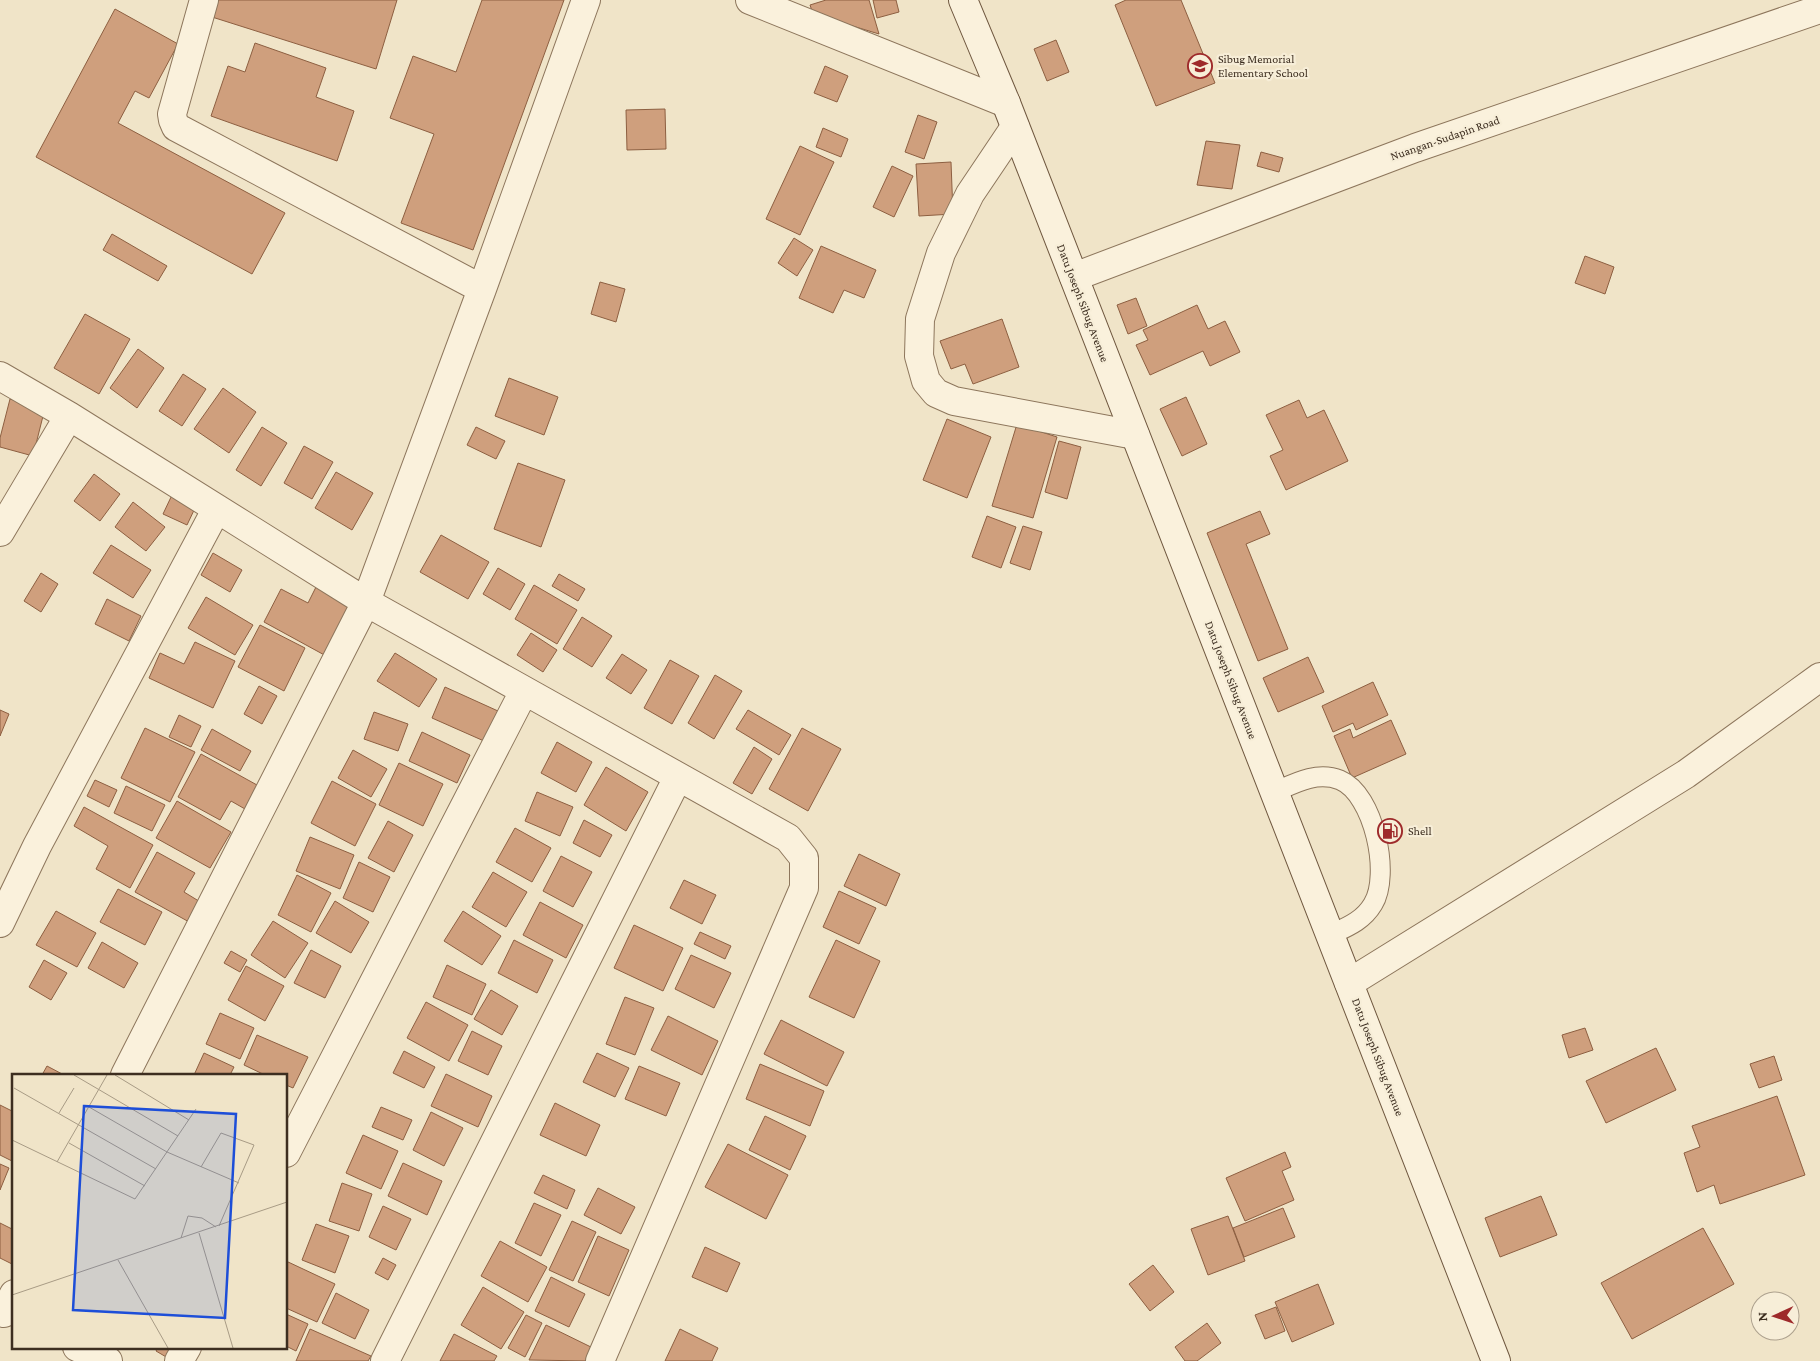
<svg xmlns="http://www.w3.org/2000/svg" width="1820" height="1361" font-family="'Crimson Pro',serif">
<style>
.building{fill:#cf9f7d;stroke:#8d5f41}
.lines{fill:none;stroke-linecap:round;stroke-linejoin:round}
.service-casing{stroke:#8d765c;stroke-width:21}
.minor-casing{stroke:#8d765c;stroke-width:30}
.tertiary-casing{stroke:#8d765c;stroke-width:30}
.secondary-casing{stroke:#6f573f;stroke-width:30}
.service{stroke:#faf1dc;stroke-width:19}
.minor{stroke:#faf1dc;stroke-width:28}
.tertiary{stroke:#faf1dc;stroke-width:28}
.secondary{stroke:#faf1dc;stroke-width:28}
.labels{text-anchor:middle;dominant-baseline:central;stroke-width:4.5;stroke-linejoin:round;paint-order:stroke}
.poi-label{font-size:12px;fill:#3d2e20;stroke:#f7eed8;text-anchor:start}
.street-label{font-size:12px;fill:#3d2e20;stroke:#f7eed8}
.inset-road{fill:none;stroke:#a89b85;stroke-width:1}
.view{fill:#1d4ed8;fill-opacity:0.15;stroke:#1d4ed8;stroke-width:2.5}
.inset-edge{fill:none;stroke:#3d2e20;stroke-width:2.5}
</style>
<rect width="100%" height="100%" fill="#f0e4c8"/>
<path class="building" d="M217 0H397L376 69 212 17Z
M482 0H564L473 250 401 223 434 134 390 118 413 56 456 72Z
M826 0H869L879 34 813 14 810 5Z
M873 0H896L899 12 877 18Z
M1126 0H1181L1215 83 1156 106 1115 5Z
M115 9 178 44 149 98 135 91 118 123 285 213 252 274 36 157Z
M1056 40 1069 72 1047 81 1034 49Z
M255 43 326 68 316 97 354 111 337 161 211 116 228 66 245 72Z
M825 66 848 76 837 102 814 93Z
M665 109 666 149 627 150 626 110Z
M918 115 937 122 924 159 905 152Z
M823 128 848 139 841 157 816 147Z
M1206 141 1240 145 1232 189 1197 185Z
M800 146 834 162 800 235 766 219Z
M1261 152 1283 158 1279 172 1257 166Z
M951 162 953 214 919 216 916 164Z
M892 166 913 176 894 217 873 207Z
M112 234 167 266 158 281 103 250Z
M794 238 813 250 797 276 778 263Z
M821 246 876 270 864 298 844 290 833 313 799 298Z
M1585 256 1614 267 1605 294 1575 283Z
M600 282 625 289 616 322 591 314Z
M1136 298 1147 326 1128 334 1117 305Z
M1197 305 1208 329 1225 321 1240 352 1210 366 1203 351 1150 375 1136 345 1148 340 1143 330Z
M85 314 130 339 99 394 54 368Z
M1002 319 1019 367 973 384 965 364 951 369 940 341Z
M138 349 164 368 137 408 110 388Z
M183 374 206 389 182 426 159 411Z
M509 378 558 397 544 435 495 416Z
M223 388 256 412 229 453 194 429Z
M1186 397 1207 444 1182 456 1160 409Z
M10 399 45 408 33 456 0 447V438Z
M1299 400 1307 418 1324 410 1348 461 1286 490 1270 456 1283 450 1266 415Z
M947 419 991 437 967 498 923 480Z
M1017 424 1057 437 1033 518 992 506Z
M262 427 287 443 261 486 236 470Z
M476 427 505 441 496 459 467 445Z
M1059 441 1081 447 1067 499 1045 492Z
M304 446 333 462 312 499 284 483Z
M518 463 565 480 541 547 494 529Z
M336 472 373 493 352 530 315 508Z
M94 474 120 494 100 521 74 501Z
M172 495 196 506 187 525 163 514Z
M133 502 165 527 146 551 115 527Z
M1260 511 1270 534 1246 544 1288 649 1258 661 1207 533Z
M987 516 1016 527 1001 568 972 557Z
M1023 526 1042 532 1030 570 1010 563Z
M441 535 489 562 468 599 420 572Z
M111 545 151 570 133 598 93 573Z
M213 553 242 570 230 592 201 575Z
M498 568 525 584 510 610 483 594Z
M41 573 58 584 41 612 24 601Z
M559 574 585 589 578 601 552 586Z
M320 579 358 599 328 657 264 622 281 589 308 603Z
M534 585 577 610 557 644 515 619Z
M206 597 253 625 235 655 188 628Z
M107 599 141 616 129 641 95 624Z
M582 617 612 636 592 667 563 649Z
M260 625 305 648 284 691 238 667Z
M531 633 557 650 543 672 517 655Z
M195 642 235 661 213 708 149 678 160 653 184 664Z
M395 653 437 679 419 707 377 681Z
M622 654 647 670 631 694 606 678Z
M1308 657 1324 692 1278 712 1263 678Z
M670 660 699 676 672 724 644 708Z
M715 675 742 691 714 739 688 723Z
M1373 682 1388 715 1356 730 1353 723 1333 732 1322 706Z
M259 686 277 696 262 724 244 714Z
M445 687 498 711 484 741 432 718Z
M0 710 9 714 0 736Z
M748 710 791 735 779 755 736 729Z
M374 712 408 724 398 751 364 739Z
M179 715 201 726 191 747 169 737Z
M1391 720 1406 754 1352 778 1334 736 1350 729 1353 738Z
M145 728 195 752 170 802 121 778Z
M802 728 841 749 808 811 769 789Z
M212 729 251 751 240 771 201 750Z
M422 732 470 755 457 783 409 761Z
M557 742 592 762 576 792 541 773Z
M754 747 772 759 752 794 733 783Z
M353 750 387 769 371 797 338 778Z
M201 754 257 785 245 809 231 801 220 820 178 797Z
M399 763 443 784 423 826 379 805Z
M606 767 648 792 626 831 584 805Z
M95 780 117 790 109 807 87 796Z
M332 781 376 804 355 846 311 823Z
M126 786 165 805 152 831 114 813Z
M537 792 573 807 560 836 525 821Z
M177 801 231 832 210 868 156 838Z
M84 807 153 845 130 888 96 869 108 846 74 826Z
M584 820 612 835 600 857 573 843Z
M388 821 413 835 394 872 368 858Z
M515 828 551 848 532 882 496 862Z
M310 837 354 855 340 889 296 871Z
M157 852 195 873 184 892 202 903 191 923 135 892Z
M859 854 900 874 886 906 844 886Z
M561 856 592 872 573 907 543 891Z
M359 862 390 877 373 912 343 898Z
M493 872 527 892 506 927 472 907Z
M297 875 331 893 311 932 278 915Z
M684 880 716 895 702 924 670 908Z
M118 889 162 912 145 945 100 922Z
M839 891 876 908 859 944 823 927Z
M335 901 369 922 351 953 316 933Z
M540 902 583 925 566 958 523 935Z
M56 911 96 933 77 967 36 945Z
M463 911 501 936 482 965 444 941Z
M273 921 308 943 285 978 251 955Z
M634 925 683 948 663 991 614 968Z
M700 932 731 946 725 959 694 944Z
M514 940 553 960 537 993 498 973Z
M836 940 880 961 854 1018 809 997Z
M102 942 138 963 124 988 88 968Z
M311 950 341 966 325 998 294 983Z
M231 951 247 960 240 972 224 963Z
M691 955 731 973 714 1008 675 989Z
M44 960 67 973 51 1000 29 987Z
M447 965 486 984 472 1015 433 997Z
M246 966 284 986 265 1021 228 1000Z
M491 990 518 1006 502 1035 474 1019Z
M625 997 654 1008 635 1055 606 1044Z
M426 1002 468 1025 449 1061 407 1038Z
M220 1013 254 1028 240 1059 206 1044Z
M668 1016 718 1041 702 1075 651 1050Z
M781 1020 844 1052 827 1086 764 1054Z
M1585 1028 1593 1050 1569 1058 1562 1035Z
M472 1031 502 1046 488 1075 458 1061Z
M257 1035 308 1057 293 1088 286 1085V1075H265L244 1065Z
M1656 1048 1676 1090 1606 1123 1586 1081Z
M404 1051 435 1067 424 1088 393 1073Z
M204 1053 234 1067 230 1075H194Z
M597 1053 629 1068 615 1097 583 1082Z
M1774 1056 1782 1080 1759 1088 1750 1064Z
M760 1064 824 1091 810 1126 746 1099Z
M47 1066 64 1075H42Z
M639 1066 680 1083 666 1116 625 1099Z
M446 1074 492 1096 478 1127 431 1106Z
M1777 1096 1805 1175 1720 1204 1714 1185 1697 1192 1684 1153 1700 1147 1692 1126Z
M555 1103 600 1125 586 1156 540 1135Z
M0 1105 14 1112V1162L0 1155Z
M381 1107 412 1120 403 1140 372 1127Z
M431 1112 463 1128 444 1166 413 1150Z
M765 1116 806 1136 790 1170 749 1150Z
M363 1135 398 1151 381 1189 346 1173Z
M728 1144 788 1175 766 1219 705 1187Z
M1285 1152 1291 1167 1282 1171 1294 1200 1245 1221 1226 1178Z
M403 1163 442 1181 427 1215 388 1196Z
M0 1164 9 1168 0 1190Z
M543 1175 575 1190 567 1209 534 1193Z
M342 1183 372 1194 359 1231 329 1221Z
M598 1188 635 1207 621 1234 584 1215Z
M1541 1196 1557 1235 1500 1257 1485 1218Z
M534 1203 561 1215 541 1256 515 1243Z
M383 1206 411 1219 396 1250 369 1237Z
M1283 1208 1295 1237 1244 1257 1233 1228Z
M1228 1216 1245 1261 1208 1275 1191 1229Z
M572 1221 596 1232 573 1281 549 1270Z
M0 1223 14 1230V1265L0 1258Z
M316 1224 349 1236 335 1273 302 1260Z
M1703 1228 1734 1284 1632 1339 1601 1283Z
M598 1236 629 1250 609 1296 578 1282Z
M500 1241 547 1267 528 1302 481 1276Z
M705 1247 740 1263 727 1292 692 1277Z
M383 1258 396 1265 388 1280 375 1273Z
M286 1261 335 1284 317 1322 286 1308Z
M1153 1265 1174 1292 1150 1311 1129 1284Z
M551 1277 585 1294 569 1327 535 1311Z
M1318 1284 1334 1324 1292 1342 1275 1302Z
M483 1287 524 1312 501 1349 461 1325Z
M336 1293 369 1310 355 1339 322 1323Z
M1276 1307 1285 1331 1265 1339 1255 1315Z
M286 1314 308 1324 296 1351 286 1346Z
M526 1315 542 1323 525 1357 508 1348Z
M1207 1323 1221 1343 1197 1361H1185L1175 1347Z
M546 1325 595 1349 589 1361 529 1360Z
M310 1329 371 1356 368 1361H296Z
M680 1329 718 1348 712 1361H665Z
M454 1334 497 1356 494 1361H440Z
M158 1347H180L173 1361 156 1351Z"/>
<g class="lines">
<defs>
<path id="service" d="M1275 792C1295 783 1317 771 1340 780 1374 794 1391 875 1373 904 1363 921 1347 927 1330 935"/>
<path id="minor" d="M204 0 172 114 173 120 176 127 482 289
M750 0 1006 103
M1015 127 970 194 941 253 920 319 919 356 926 381 936 393 954 401 1135 435
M0 376 69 416 366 602 788 838 804 858V888L600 1361
M0 532 69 416
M0 923 37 846 216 510
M1349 983 1686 774 1820 677
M125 1075 366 602 482 289 586 0
M286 1153 524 691
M4 1313 14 1294
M77 1347 108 1361
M179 1361 187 1347
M385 1361 678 777"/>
<path id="tertiary" d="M1074 277 1415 148 1820 9"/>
<path id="secondary" d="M963 0 1006 103 1496 1361"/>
</defs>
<use href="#service" class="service-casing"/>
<use href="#minor" class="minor-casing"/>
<use href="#tertiary" class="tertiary-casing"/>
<use href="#secondary" class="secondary-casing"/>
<use href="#service" class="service"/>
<use href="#minor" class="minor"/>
<use href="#tertiary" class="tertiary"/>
<use href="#secondary" class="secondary"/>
</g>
<defs>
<symbol id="school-ring" viewBox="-11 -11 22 22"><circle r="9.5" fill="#f7eed8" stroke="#9e2a2b" stroke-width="1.5"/><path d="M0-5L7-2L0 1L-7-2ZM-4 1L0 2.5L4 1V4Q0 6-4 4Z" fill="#9e2a2b"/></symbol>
<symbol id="fuel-ring" viewBox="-11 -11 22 22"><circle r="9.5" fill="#f7eed8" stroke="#9e2a2b" stroke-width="1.5"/><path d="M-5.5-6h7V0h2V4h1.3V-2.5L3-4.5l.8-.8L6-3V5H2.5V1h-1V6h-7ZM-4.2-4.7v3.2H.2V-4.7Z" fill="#9e2a2b"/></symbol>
</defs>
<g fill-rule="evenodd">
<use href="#school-ring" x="1186" y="52" width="28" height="28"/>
<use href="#fuel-ring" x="1376" y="817" width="28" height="28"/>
</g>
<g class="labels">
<g class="poi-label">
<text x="1218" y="59">Sibug Memorial<tspan x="1218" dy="14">Elementary School</tspan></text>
<text x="1408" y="831">Shell</text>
</g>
<g class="street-label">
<text transform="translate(1445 138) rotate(-19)">Nuangan-Sudapin Road</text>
<text transform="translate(1083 303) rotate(69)">Datu Joseph Sibug Avenue</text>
<text transform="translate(1231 680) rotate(69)">Datu Joseph Sibug Avenue</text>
<text transform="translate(1378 1057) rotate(69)">Datu Joseph Sibug Avenue</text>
</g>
</g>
<g transform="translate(12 1074)">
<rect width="275" height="275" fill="#f0e4c8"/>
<path class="inset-road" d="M62 1 166 62M103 1 177 46M2 14 144 95M77 33 155 78 227 109M47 39 62 14M0 66 123 125 184 35M57 69 133 112M45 88 95 1M189 93 209 59 242 71 207 152M187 159 221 274M169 164 176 142 190 144 204 153M106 186 156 274M0 221 275 128"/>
<path class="view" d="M72 32 224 40 213 244 61 236Z"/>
<rect width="275" height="275" class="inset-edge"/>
</g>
<g transform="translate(1775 1316) rotate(267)"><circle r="24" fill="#f7eed8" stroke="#ada18e"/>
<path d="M0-4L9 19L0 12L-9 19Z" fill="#9e2a2b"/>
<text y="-8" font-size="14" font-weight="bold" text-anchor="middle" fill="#3d2e20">N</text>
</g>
</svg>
